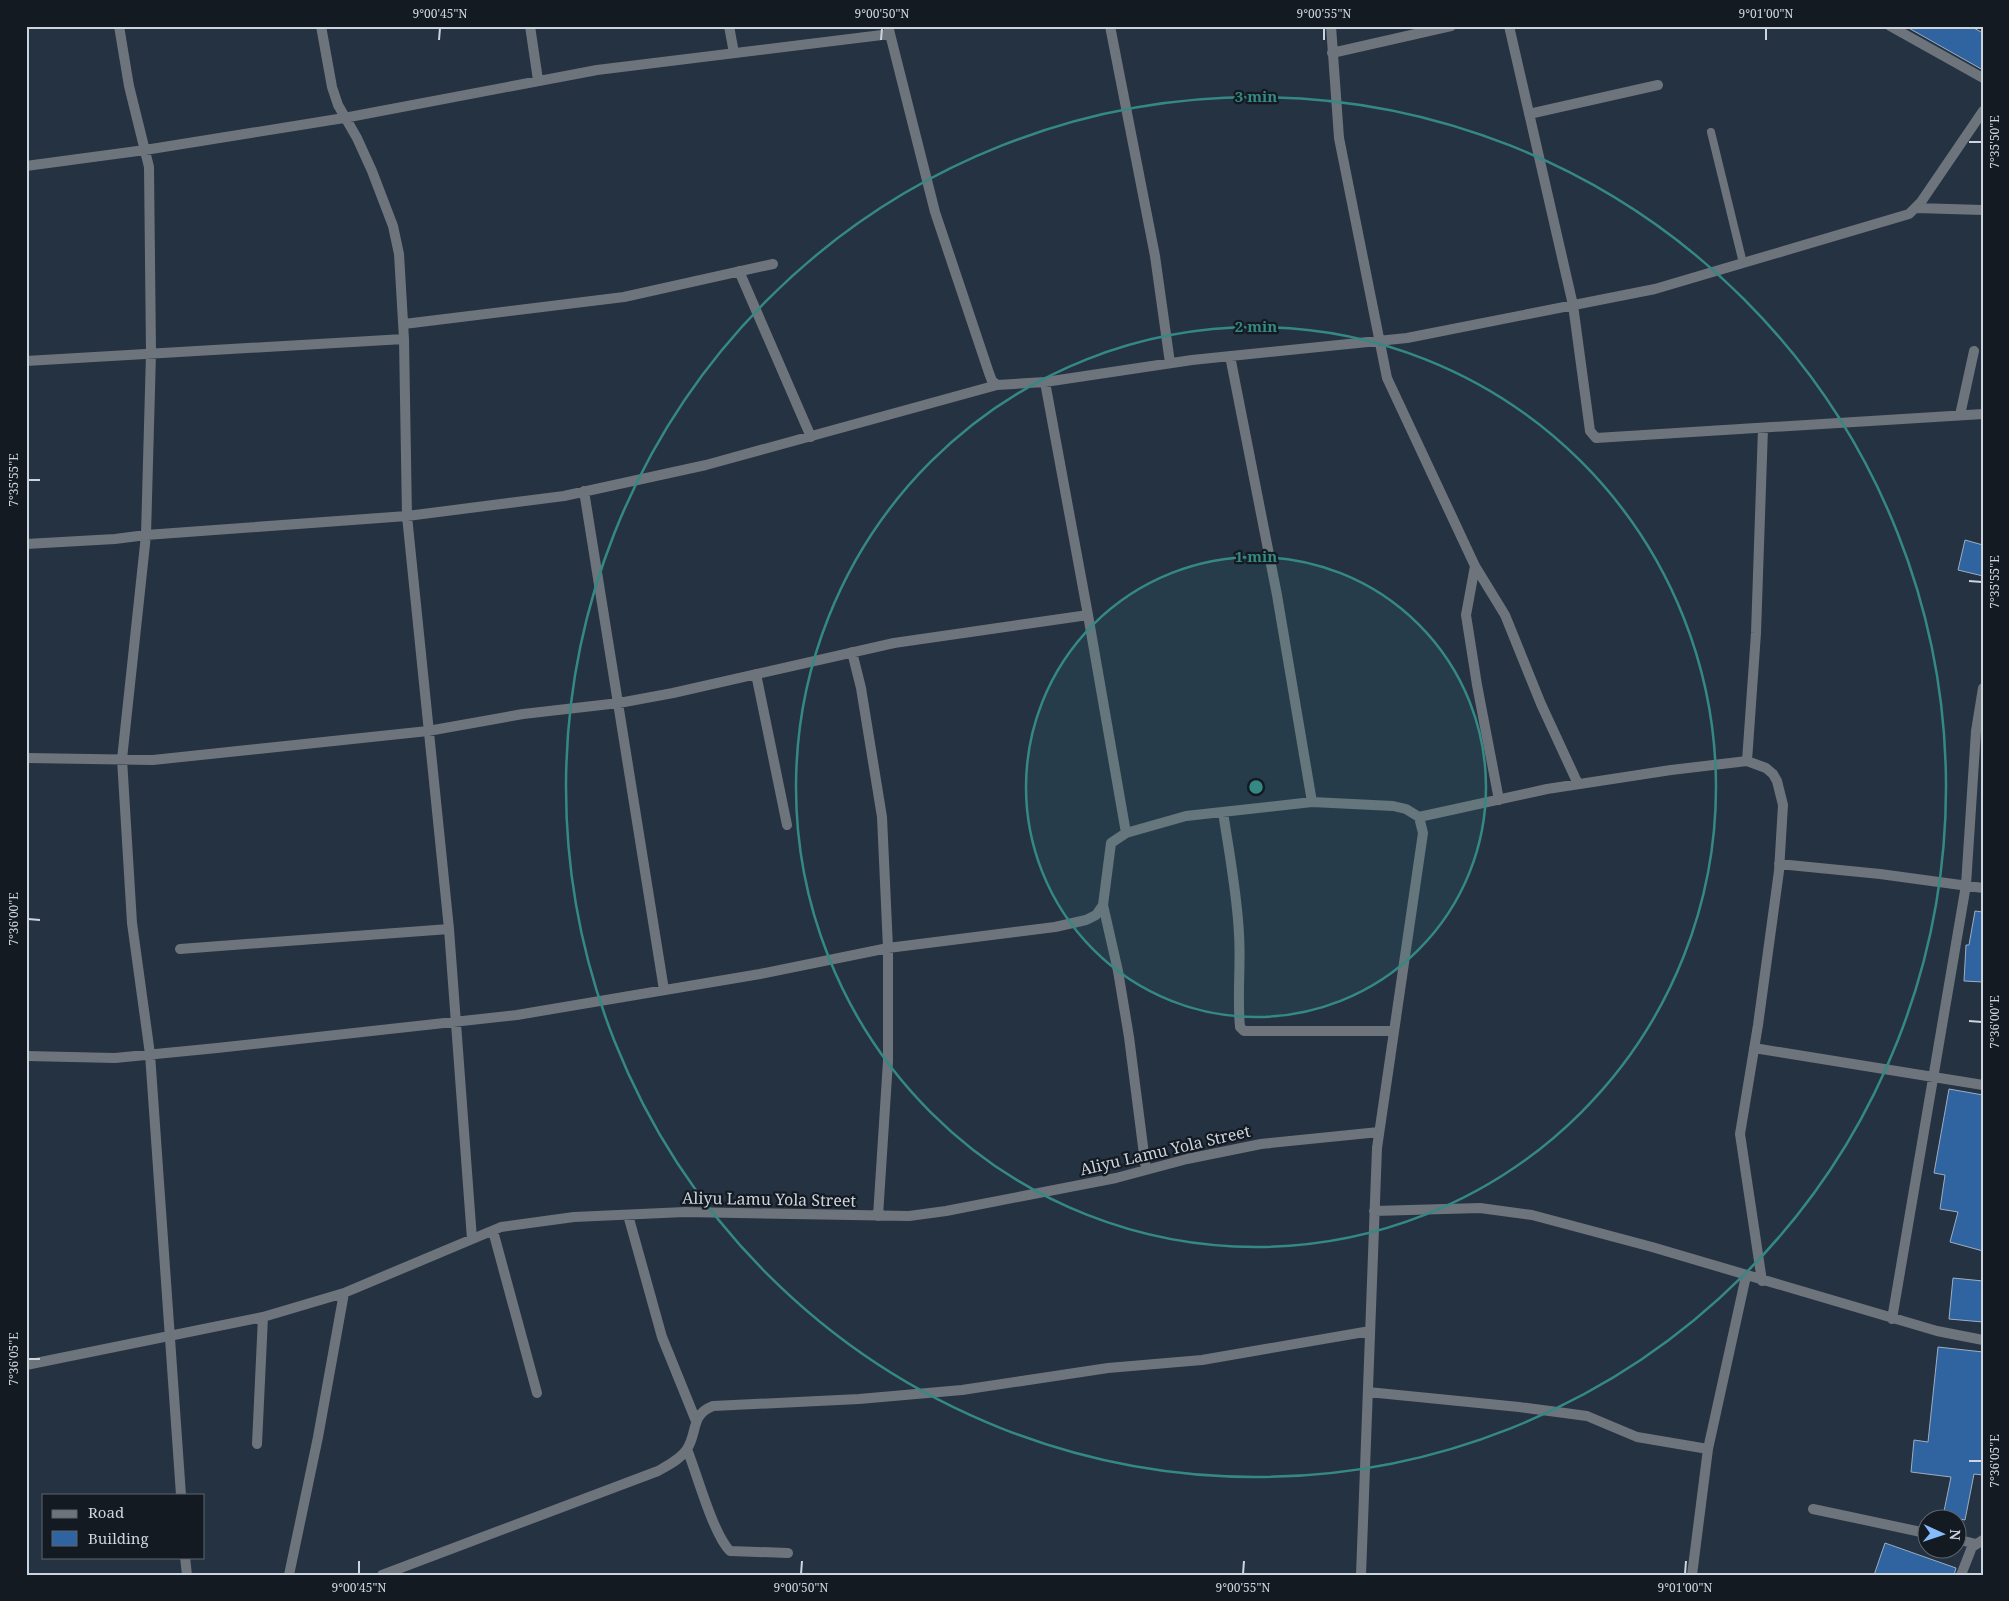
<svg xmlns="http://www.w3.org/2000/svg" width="2009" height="1601" font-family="'Noto Serif',serif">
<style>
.building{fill:#2f64a0;stroke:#9eaec1}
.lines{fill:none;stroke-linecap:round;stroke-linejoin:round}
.lane{stroke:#6d747c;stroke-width:8}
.street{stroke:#6d747c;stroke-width:10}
.ticks{fill:none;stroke:#ccd4de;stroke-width:2}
.ring{fill:none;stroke:#358984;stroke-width:2.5}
.labels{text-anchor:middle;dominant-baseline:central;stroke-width:4.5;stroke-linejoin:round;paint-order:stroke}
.street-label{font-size:16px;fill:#ccd4de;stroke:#141a21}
.centre{fill:#358984;stroke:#141a21;stroke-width:2.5}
.ring-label{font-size:15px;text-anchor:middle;font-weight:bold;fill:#358984;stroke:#141a21;stroke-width:4.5;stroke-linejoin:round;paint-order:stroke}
.neatline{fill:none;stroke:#ccd4de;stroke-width:2}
.ticks-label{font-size:12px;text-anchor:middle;fill:#ccd4de}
</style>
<rect width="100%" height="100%" fill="#253242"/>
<path class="building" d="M1905 26H1970L1983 33V70Z
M1965 540 1983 545V576L1958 570Z
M1975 911 1983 912V982L1964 981 1966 945H1969Z
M1949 1089 1983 1095V1251L1950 1242 1958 1212 1940 1209 1945 1175 1934 1173Z
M1953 1278 1983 1281V1322L1949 1319Z
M1938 1347 1983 1352V1475L1974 1474 1965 1520 1943 1516 1951 1477 1911 1472 1914 1440 1928 1442Z
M1885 1543 1956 1568 1954 1575H1874Z"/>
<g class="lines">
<path class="lane" d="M1711 132 1743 263"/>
<path class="street" d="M119 26 129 86 149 167 151 353 146 535 122 759 132 923 150 1054 181 1495
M321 26 332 87 338 105 357 138 372 171 393 226 399 254 404 339 407 516 449 929 472 1239
M530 26 538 80
M729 26 734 53
M888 26 935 212 989 373 992 381 997 385 1045 382 1192 360 1407 338 1655 289 1909 214 1921 202 1983 111
M1110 26 1155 256 1170 363
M1331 26 1339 138 1387 378 1475 566 1505 615 1541 704 1578 784
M1509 26 1573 305 1590 431 1596 438 1983 414
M1890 26 1983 78
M1332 53 1451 26
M1529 114 1658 85
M26 166 145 150 344 118 597 70 890 34
M1916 208 1983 210
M739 271 811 437
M404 324 624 297 773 264
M1230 356 1277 595 1312 802
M26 361 404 339
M1045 382 1088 615 1126 833
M1960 415 1974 351
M584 491 664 990
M26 544 115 539 146 535 407 516 564 496 706 465 997 385
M1475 566 1466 615 1477 685 1499 800
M852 652 861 688 882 817 888 948V1061L878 1216
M756 674 787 825
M26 758 153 760 428 731 523 714 619 703 673 693 894 643 1088 615
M1747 761 1756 633 1763 428
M1223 812C1229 852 1237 893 1239 934 1241 965 1237 996 1240 1027L1244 1031H1394
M1419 817 1547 789 1671 770 1747 761 1766 768 1773 774 1777 781 1783 805 1779 871 1758 1025 1740 1134 1762 1281
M1779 864 1880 874 1983 888
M1103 905 1118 971 1129 1037 1146 1170
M180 949 449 929
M1754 1048 1983 1085
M26 1056 115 1058 217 1048 517 1015 760 974 888 948 1055 927 1086 920 1096 915 1103 905 1111 843 1126 833 1186 816 1312 802 1393 806 1406 809 1419 817 1423 833 1377 1148 1361 1575
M1374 1211 1480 1208 1532 1215 1652 1247 1937 1331 1983 1340
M628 1215 662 1337 696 1421
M493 1231 537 1393
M1892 1319 1966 885 1976 731 1983 688
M26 1365 263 1317 344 1293 501 1227 574 1217 685 1212 909 1216 946 1211 1116 1178 1187 1159 1261 1144 1379 1132
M1368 1392 1519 1407 1587 1416 1637 1437 1708 1449
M257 1444 263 1317
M687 1449C697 1474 713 1534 730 1551L788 1553
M1813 1509 1926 1533
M1956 1539 1976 1544
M185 1557 187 1575
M289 1575 318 1437 344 1293
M382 1575 658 1471C668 1465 681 1459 687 1449 698 1432 690 1415 713 1406L859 1399 962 1390 1108 1368 1202 1360 1370 1331
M1692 1575 1708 1449 1746 1276
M1961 1575 1972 1547 1983 1540"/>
</g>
<path class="ticks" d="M439 40 440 28M881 40 882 28M1324 40V28M1766 40V28M1969 142H1982M28 480H40M1969 581 1982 582M28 919 40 920M1969 1021 1982 1022M28 1359H40M1969 1461H1982M359 1574V1561M801 1574 802 1561M1243 1574 1244 1561M1685 1574 1686 1561"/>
<circle cx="1256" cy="787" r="230" fill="#358984" fill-opacity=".12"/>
<g class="ring">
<circle cx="1256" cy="787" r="230"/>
<circle cx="1256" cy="787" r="460"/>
<circle cx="1256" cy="787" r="690"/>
</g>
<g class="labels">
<g class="street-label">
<text transform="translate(1165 1150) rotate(-13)">Aliyu Lamu Yola Street</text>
<text transform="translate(769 1199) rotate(1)">Aliyu Lamu Yola Street</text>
</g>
</g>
<circle cx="1256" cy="787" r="8" class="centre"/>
<g class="ring-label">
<text x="1256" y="102">3 min</text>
<text x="1256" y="332">2 min</text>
<text x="1256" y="562">1 min</text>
</g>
<rect width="2009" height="1601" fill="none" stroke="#141a21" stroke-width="55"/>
<rect x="42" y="1494" width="162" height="65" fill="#141a21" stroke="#5e646d"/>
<rect x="52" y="1510" width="25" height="8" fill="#6d747c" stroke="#5e646d"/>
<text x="88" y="1518" font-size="15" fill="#ccd4de">Road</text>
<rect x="52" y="1531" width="25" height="15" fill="#2f64a0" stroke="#5e646d"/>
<text x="88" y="1544" font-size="15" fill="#ccd4de">Building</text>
<g transform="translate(1942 1534) rotate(93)"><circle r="24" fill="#141a21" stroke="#5e646d"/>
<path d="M0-4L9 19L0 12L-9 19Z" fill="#85bbfb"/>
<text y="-8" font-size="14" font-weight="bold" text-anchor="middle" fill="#ccd4de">N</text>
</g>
<rect x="28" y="28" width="1954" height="1546" class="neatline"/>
<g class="ticks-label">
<text x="440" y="18">9°00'45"N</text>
<text x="882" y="18">9°00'50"N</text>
<text x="1324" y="18">9°00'55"N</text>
<text x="1766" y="18">9°01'00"N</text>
<text transform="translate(1995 142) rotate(-90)" y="4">7°35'50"E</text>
<text transform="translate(14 480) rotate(-90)" y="4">7°35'55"E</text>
<text transform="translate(1995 582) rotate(-90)" y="4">7°35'55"E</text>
<text transform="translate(14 919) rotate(-90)" y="4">7°36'00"E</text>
<text transform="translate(1995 1022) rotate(-90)" y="4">7°36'00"E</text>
<text transform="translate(14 1359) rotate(-90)" y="4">7°36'05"E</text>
<text transform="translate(1995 1461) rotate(-90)" y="4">7°36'05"E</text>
<text x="359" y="1592">9°00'45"N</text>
<text x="801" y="1592">9°00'50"N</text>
<text x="1243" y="1592">9°00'55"N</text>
<text x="1685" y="1592">9°01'00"N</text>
</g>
</svg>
